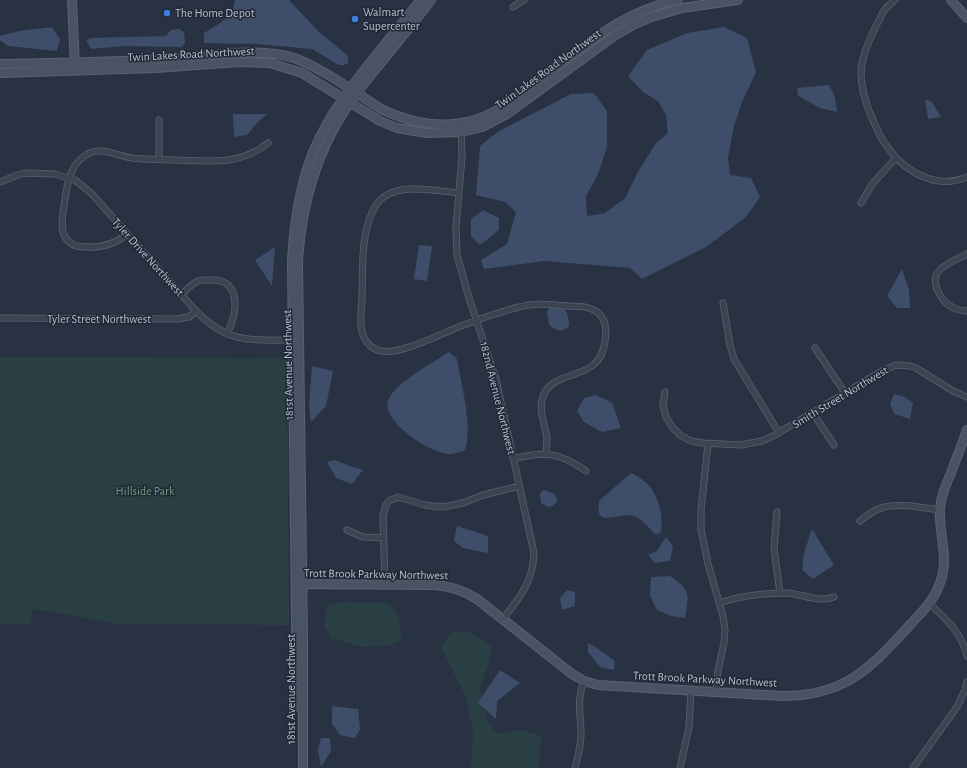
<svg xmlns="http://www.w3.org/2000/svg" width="967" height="768" font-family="'Alegreya Sans',sans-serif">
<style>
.green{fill:#2a3f43}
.water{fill:#3e4e6a}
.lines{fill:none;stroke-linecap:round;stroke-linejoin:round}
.street-casing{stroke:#5a626f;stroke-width:7}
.secondary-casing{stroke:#5a626f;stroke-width:10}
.street{stroke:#3c4452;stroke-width:5.5}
.secondary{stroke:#4a5364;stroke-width:8}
.shop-dot{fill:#3f7fe0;stroke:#202937;stroke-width:1.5}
.labels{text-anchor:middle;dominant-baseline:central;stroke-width:3;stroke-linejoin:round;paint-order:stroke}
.poi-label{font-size:12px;fill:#b9bfcb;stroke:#202937;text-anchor:start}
.street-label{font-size:12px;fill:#b9bfcb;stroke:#202937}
.park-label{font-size:12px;fill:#719c7c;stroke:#202937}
</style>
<rect width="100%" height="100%" fill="#283242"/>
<path class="green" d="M0 357 287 358 289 625 119 624 33 609 30 624H0Z
M346 602 389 603 399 618 402 640 386 646 362 647 331 638 324 625 327 605Z
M451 632H470L492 646 490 661 480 688 487 719 497 734 522 730 541 736 539 768H471L473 732 466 697 441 647Z"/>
<path class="water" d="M235 0H289L318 31 348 56V63L344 65H339L312 49 258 44 204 43V33L219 24 233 12Z
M52 27 60 39 57 51 8 46 0 40V36L19 31Z
M724 27 747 38 756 72 742 102 734 126 728 158 730 175 751 178 760 197 746 217 706 247 642 279 630 268 544 261 484 269 481 260 507 244 516 212 505 202 476 195 480 146 499 131 571 94 594 93 607 111V147L598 174 586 196 587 216 605 213 625 198 639 170 656 143 668 133 666 115 658 101 643 92 628 76 647 50 687 33Z
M179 29 184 32 185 42 182 47 124 46 91 49 86 40 91 38 166 36 171 30Z
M829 85 835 97 837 112 820 108 798 96 797 88Z
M925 99 932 102 941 117 928 119Z
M233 114H267L255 125 247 135 234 137Z
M483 210 499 218V230L480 245 471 236V219Z
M419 245 432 246 427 281 414 279Z
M275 247 272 286 255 260Z
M902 269 909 290 910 308H897L887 296Z
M551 306C554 306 559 306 562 307 567 310 570 321 569 326 561 333 557 331 549 325L547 311Z
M449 352 457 359C461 384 473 425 465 450 461 452 453 454 448 454 430 453 382 422 388 401 393 384 434 362 449 352Z
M312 366 333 371 326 406 311 422 309 406Z
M894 394 905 397 913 403 910 419 895 414 890 405Z
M596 395 612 403 621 428 602 432 584 422 577 411 584 398Z
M335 460 350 466 363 470 352 484 336 478 327 462Z
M631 473C655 482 664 508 661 532L656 535C650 529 642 519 634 516 625 512 602 524 599 513 598 510 599 504 599 501Z
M544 490 555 494 557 502 553 506 548 507 541 503 540 493Z
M457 526 488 536V553L463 548 454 541Z
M812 529 834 565 813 579 802 570 804 553Z
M666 537 673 546 670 561 655 563 648 555 657 551Z
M670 576C691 591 689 592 685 618L671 616 657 610 650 596 651 577Z
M567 590 575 592V606L562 610 560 598Z
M588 643 597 648 615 661 614 670 600 667 588 652Z
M500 670 520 683 497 701 496 719 478 703Z
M332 706 358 709 360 729 355 738 340 735 332 724Z
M321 738H330L331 751 321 767 318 750Z"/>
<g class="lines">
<defs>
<path id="street" d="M895 0C892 3 889 5 886 8 882 13 880 19 877 24 869 41 862 55 861 73 861 89 866 104 872 118 876 127 880 137 886 145 904 172 936 190 967 177
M513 7 524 0
M461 123 462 157 456 227 457 255 470 301 496 379 534 553C533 582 520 597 503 619
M159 159V120
M0 182 18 175 25 173 55 174 75 180 92 194 196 311C227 344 253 340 295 340
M459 193C434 191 393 180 376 205 360 231 363 268 362 298 361 317 356 341 377 350 396 358 442 333 461 326 479 319 500 312 519 307 536 302 552 305 568 306 581 306 596 306 603 319 607 326 606 333 605 341 600 384 556 366 543 396 538 409 545 425 547 438 547 443 546 448 546 454
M861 203 873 183 896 158
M127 234C112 247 95 249 76 246 61 240 61 227 63 213 66 194 67 169 83 157 99 144 116 156 132 158 146 160 161 159 175 160 209 161 240 166 268 143
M967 254C958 259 944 264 938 272 930 283 942 302 952 307 956 310 962 310 967 311
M182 294C186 290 191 285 196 282 200 279 206 280 211 280 243 279 237 315 227 334
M723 303 730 345 734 359 779 433
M0 318 177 319 189 317 196 311
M815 348 845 393
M665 392 663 406 666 417 672 427 680 435 691 441 703 443 741 445 762 441 775 435 882 371 896 365 910 366 916 368 953 391 967 397
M813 413 834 445
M708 444 701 510V529L708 564 723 616 725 630 724 643 718 671 716 691
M513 459C545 451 559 452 586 471
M777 512 774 548 780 593
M860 521C866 516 873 510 881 508 899 502 922 508 940 510
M347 530 363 537 384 538
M385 585 383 516 386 505 389 501 398 497 425 505 440 507 448 506 463 503 483 495 520 486
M719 603C740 596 765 593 787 593 803 594 818 603 834 597
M929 603C946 619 962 633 967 656
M575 768C578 757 581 746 581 734 581 713 576 702 584 681
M680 768 689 727 691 690
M913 768 957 707 965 690 967 682"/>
<path id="secondary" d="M72 0 75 67
M951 0 967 18
M0 64C61 63 122 62 183 58 219 55 259 47 294 58 322 68 356 93 381 109 421 128 462 132 501 108 514 99 526 90 538 81 561 63 584 46 607 30 629 16 652 5 678 0
M0 73 156 68 239 62 270 63 302 73 380 121 397 128 427 133 462 132 482 127 507 114 614 36 633 25 652 17 682 8 738 0
M296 584 434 585C450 586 463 590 477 599L572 674 584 681 598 685 782 696C844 696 869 670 908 627 920 614 934 601 940 583 950 558 938 533 940 508 941 496 946 484 951 473 956 459 962 445 967 430
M297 707 292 262C294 224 299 186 314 150 329 114 353 84 377 54 392 36 406 18 421 0
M303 768V639L298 262C301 209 315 156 345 110 353 97 364 84 374 71 393 48 413 24 431 0"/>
</defs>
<use href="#street" class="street-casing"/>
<use href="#secondary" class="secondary-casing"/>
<use href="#street" class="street"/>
<use href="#secondary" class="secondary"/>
</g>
<g class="shop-dot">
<circle cx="167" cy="13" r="4"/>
<circle cx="355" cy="19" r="4"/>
</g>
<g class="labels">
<g class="poi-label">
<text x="363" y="12">Walmart<tspan x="363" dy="14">Supercenter</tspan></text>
<text x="175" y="13">The Home Depot</text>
</g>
<g class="street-label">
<text transform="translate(191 54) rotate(-3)">Twin Lakes Road Northwest</text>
<text transform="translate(548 69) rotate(-36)">Twin Lakes Road Northwest</text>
<text transform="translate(148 257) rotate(48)">Tyler Drive Northwest</text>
<text x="99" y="319">Tyler Street Northwest</text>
<text transform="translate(288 365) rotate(-91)">181st Avenue Northwest</text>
<text transform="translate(840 397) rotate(-31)">Smith Street Northwest</text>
<text transform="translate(498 398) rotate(76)">182nd Avenue Northwest</text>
<text transform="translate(376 574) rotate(1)">Trott Brook Parkway Northwest</text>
<text transform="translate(705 679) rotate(3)">Trott Brook Parkway Northwest</text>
<text transform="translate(291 689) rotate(-90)">181st Avenue Northwest</text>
</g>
<g class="park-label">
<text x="145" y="491">Hillside Park</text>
</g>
</g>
</svg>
